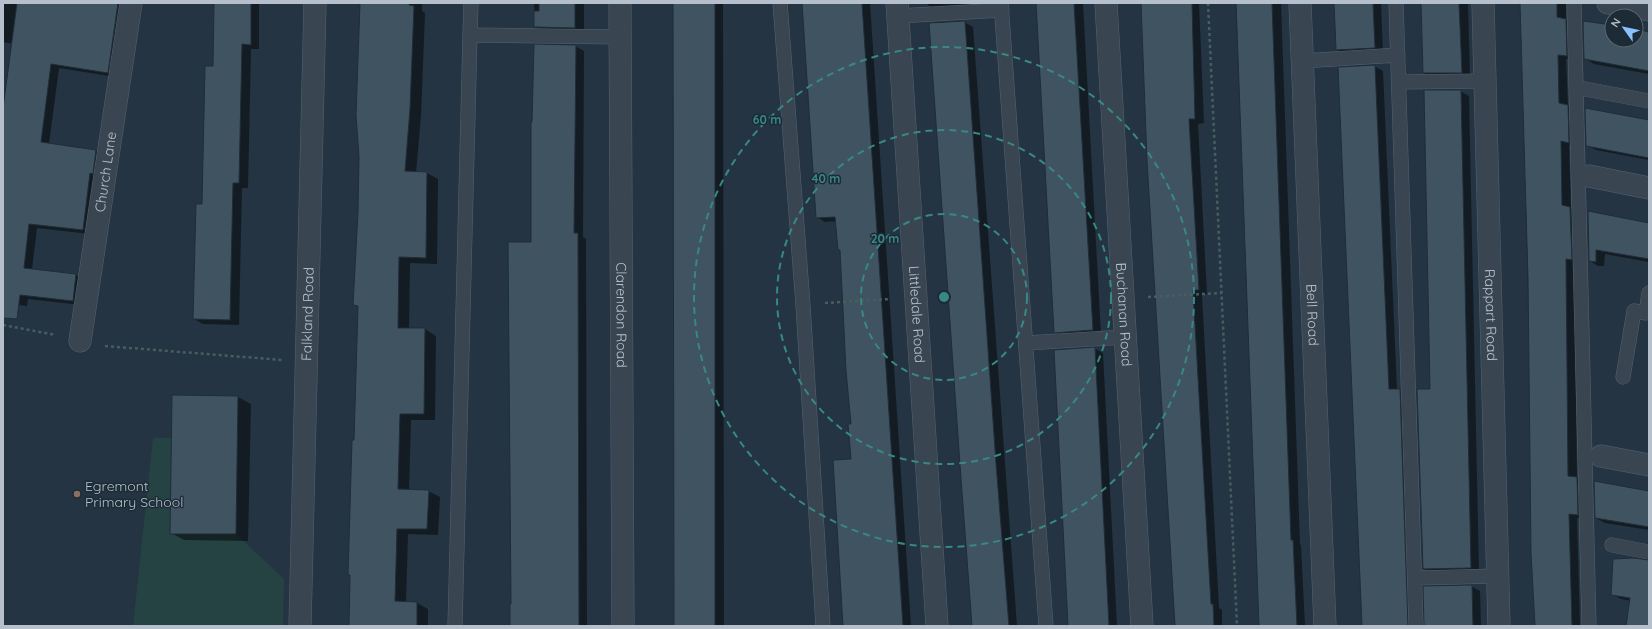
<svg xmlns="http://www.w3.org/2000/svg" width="1652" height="629" font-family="Quicksand,sans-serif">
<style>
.green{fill:#264343}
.shadow{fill:#0007}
.building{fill:#405361;stroke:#1f2d39}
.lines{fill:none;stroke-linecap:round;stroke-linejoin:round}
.service-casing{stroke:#56636f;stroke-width:15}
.minor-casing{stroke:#56636f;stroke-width:23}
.path{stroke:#455f5f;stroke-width:2.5;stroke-dasharray:3 3;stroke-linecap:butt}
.service{stroke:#394652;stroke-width:14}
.minor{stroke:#394652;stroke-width:22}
.ring{fill:none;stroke:#388886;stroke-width:2;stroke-dasharray:7 5}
.education-dot{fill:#8d6e63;stroke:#1d2b37;stroke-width:1.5}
.labels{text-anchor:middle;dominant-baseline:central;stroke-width:3;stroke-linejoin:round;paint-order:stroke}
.street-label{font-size:14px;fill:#b5c0cc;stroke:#1d2b37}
.poi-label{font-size:14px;fill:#b5c0cc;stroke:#1d2b37;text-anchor:start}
.centre{fill:#388886;stroke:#1d2b37;stroke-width:2}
.ring-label{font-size:12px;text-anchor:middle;font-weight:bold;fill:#388886;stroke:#1d2b37;stroke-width:3;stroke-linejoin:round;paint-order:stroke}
</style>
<rect width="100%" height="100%" fill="#243442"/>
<path class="green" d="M153 438H172L170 534H236L284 579 283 626H133Z"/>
<path class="shadow" d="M3 3H128L116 77 59 68 49 144 96 151 104 156 90 234 37 228 32 270 76 275 84 280 81 305 28 299 27 306 3 303V120L13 44 3 42Z
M216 3H259V49H251L248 188H242L239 325 203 324 194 319 214 67Z
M360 3H422V11L425 13 421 116 416 173H427L438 179 437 264 410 263 409 329H425L436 336 435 420H411L409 490 428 491 440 497 438 535 408 534 406 602 417 603 428 609V626H350L351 576 349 575 359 307 354 305 359 212Z
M534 3H584V32H544L535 27Z
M674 3H723L724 626H675Z
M802 3H870L911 626H844L852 460V425L841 251 839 250 837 221 825 222 817 217Z
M928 3H971L972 8 937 10 928 5Z
M1036 3H1083L1101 335 1064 337 1055 332Z
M1142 3H1199L1204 123 1198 124 1207 294 1202 295 1219 608 1222 610V626H1175Z
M1236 3H1281L1300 544 1301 546 1305 626H1260Z
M1336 3H1381L1383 52 1346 55 1337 50Z
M1422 3H1468L1470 77 1433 78 1424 73Z
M1521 3H1566V20L1574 25 1575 60 1566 59 1568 106 1576 111 1577 147 1569 145 1571 208 1579 213 1574 263 1577 478 1585 483 1586 519 1577 518 1580 626H1536Z
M964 22 973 27 1017 626H973Z
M1612 27V40H1636V31L1649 33V74L1594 64 1585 58Z
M575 46 584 51 583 237 586 239 587 626H511L532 243Z
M1374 66 1383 71 1397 390 1408 395 1416 626H1363Z
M1460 91 1469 96 1479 573 1432 574 1424 569 1431 390Z
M1649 121V160L1596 150 1587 145Z
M1589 212 1649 224V262L1605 254 1604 266H1598L1590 261Z
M1094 348 1103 353 1117 626H1070Z
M173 396 238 397 251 404 248 541 184 540 171 533Z
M1649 492V530L1605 523 1596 518Z
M1649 561V626H1627L1632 601 1621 599 1612 594Z
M1471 586 1480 591 1481 626H1425Z"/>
<path class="building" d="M17 3H118L108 73 51 64 41 142 96 150 93 174 90 173 83 230 29 224 24 268 76 274 73 301 20 295 17 319 3 318V108Z
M214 3H251V45L242 44 239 183H233L230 320 193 319 196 204H202L205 66H213Z
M360 3H410L409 5 414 6 410 109 405 171 427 172 426 258 399 257 398 328H425L424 414H400L398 489 429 490 427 529H397L395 601 417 602V626H349L350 575H348L352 440H354L358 306 353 305 358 212 359 157 356 115Z
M539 3H575V28L534 27V11H539Z
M673 3H715V626H674Z
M802 3H862L903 626H843L833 460 851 459 848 424H851L846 371 840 250H838L835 217 816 218Z
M1036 3H1074L1093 330 1054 333Z
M1141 3H1192L1195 119H1189L1199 290H1193L1211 604H1213L1214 626H1175L1147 161Z
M1236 3H1272L1291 540H1293L1297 626H1259Z
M1334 3H1373L1375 48 1336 50Z
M1421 3H1459L1462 73H1423Z
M1520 3H1557V17L1566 19 1567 56 1558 55 1559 103 1568 105 1569 143 1561 141 1562 205 1570 207 1572 260 1566 259 1568 476 1577 477 1578 515 1569 514 1572 626H1535L1531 553 1528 279Z
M965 21 996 463 1009 626H972L960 465 929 23Z
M1583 21 1612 25V40H1636V29L1649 32V71L1584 59Z
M534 44 576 45 574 233H578L579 626H510V604H511L508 242H531V122H532Z
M1375 65 1389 389H1400L1408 626H1362L1338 67Z
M1424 90H1461L1471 568 1423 569 1417 389H1430Z
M1585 108 1649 120V158L1586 146Z
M1588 211 1649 223V259L1596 250V262L1589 261Z
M1095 347 1109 626H1068L1054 350Z
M172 395 238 396 236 534H170Z
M1594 481 1649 491V527L1595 518Z
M1634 558 1649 560V626H1626L1630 598 1611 595 1613 559Z
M1472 585 1473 626H1424L1423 586Z"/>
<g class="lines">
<defs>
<path id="service" d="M471 3 470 35 620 37
M780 3 803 305 823 626
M1001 3 1046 626
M1396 3 1416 626
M1574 3 1589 626
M898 16 1002 10
M1302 61 1398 55
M1399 82 1485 81
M1585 89 1649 101
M1026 343 1125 337
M1623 377 1634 311 1646 313 1649 293
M1612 545 1649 552
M1415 578 1498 576
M455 626 470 35"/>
<g id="minor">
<path id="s1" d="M620 3 623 626"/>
<path id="s2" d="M897 3 937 626"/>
<path id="s3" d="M1106 3 1142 626"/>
<path id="s4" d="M1300 3 1325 626"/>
<path id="s5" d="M1483 3 1499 626"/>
<path d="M1608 3 1649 10"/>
<path d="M1589 176 1649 188"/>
<path id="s6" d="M80 341 131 3"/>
<path d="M1601 456 1649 465"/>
<path id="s7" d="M300 626 315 3"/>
</g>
</defs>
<use href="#service" class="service-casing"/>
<use href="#minor" class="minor-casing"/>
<path class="path" d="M1208 3 1237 626
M1148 297 1221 293
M825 303 890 299
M3 325 56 335
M105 346 282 360"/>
<use href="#service" class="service"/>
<use href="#minor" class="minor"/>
</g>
<g class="ring">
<circle cx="944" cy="297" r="83"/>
<circle cx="944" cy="297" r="167"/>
<circle cx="944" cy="297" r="250"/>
</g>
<circle class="education-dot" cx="77" cy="494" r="4"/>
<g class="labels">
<g class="street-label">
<text stroke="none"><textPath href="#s6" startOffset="171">Church Lane</textPath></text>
<text stroke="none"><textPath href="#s7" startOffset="312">Falkland Road</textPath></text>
<text stroke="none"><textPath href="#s2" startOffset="312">Littledale Road</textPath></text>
<text stroke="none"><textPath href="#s4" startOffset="312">Bell Road</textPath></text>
<text stroke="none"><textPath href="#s1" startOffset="312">Clarendon Road</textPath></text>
<text stroke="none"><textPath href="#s3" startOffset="312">Buchanan Road</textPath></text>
<text stroke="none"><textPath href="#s5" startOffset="312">Rappart Road</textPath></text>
</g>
<g class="poi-label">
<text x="85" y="486">Egremont<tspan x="85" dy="16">Primary School</tspan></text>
</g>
</g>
<circle cx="944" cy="297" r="6" class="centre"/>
<g class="ring-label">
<text x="767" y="124">60 m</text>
<text x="826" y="183">40 m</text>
<text x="885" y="243">20 m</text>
</g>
<rect width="1652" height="629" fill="none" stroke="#b5c0cc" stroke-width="8"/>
<g transform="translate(1624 28) rotate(303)"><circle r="19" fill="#1d2b37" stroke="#5a6773"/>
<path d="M0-3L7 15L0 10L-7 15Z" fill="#89c1fe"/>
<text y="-6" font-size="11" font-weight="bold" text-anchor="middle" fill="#b5c0cc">N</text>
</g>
</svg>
